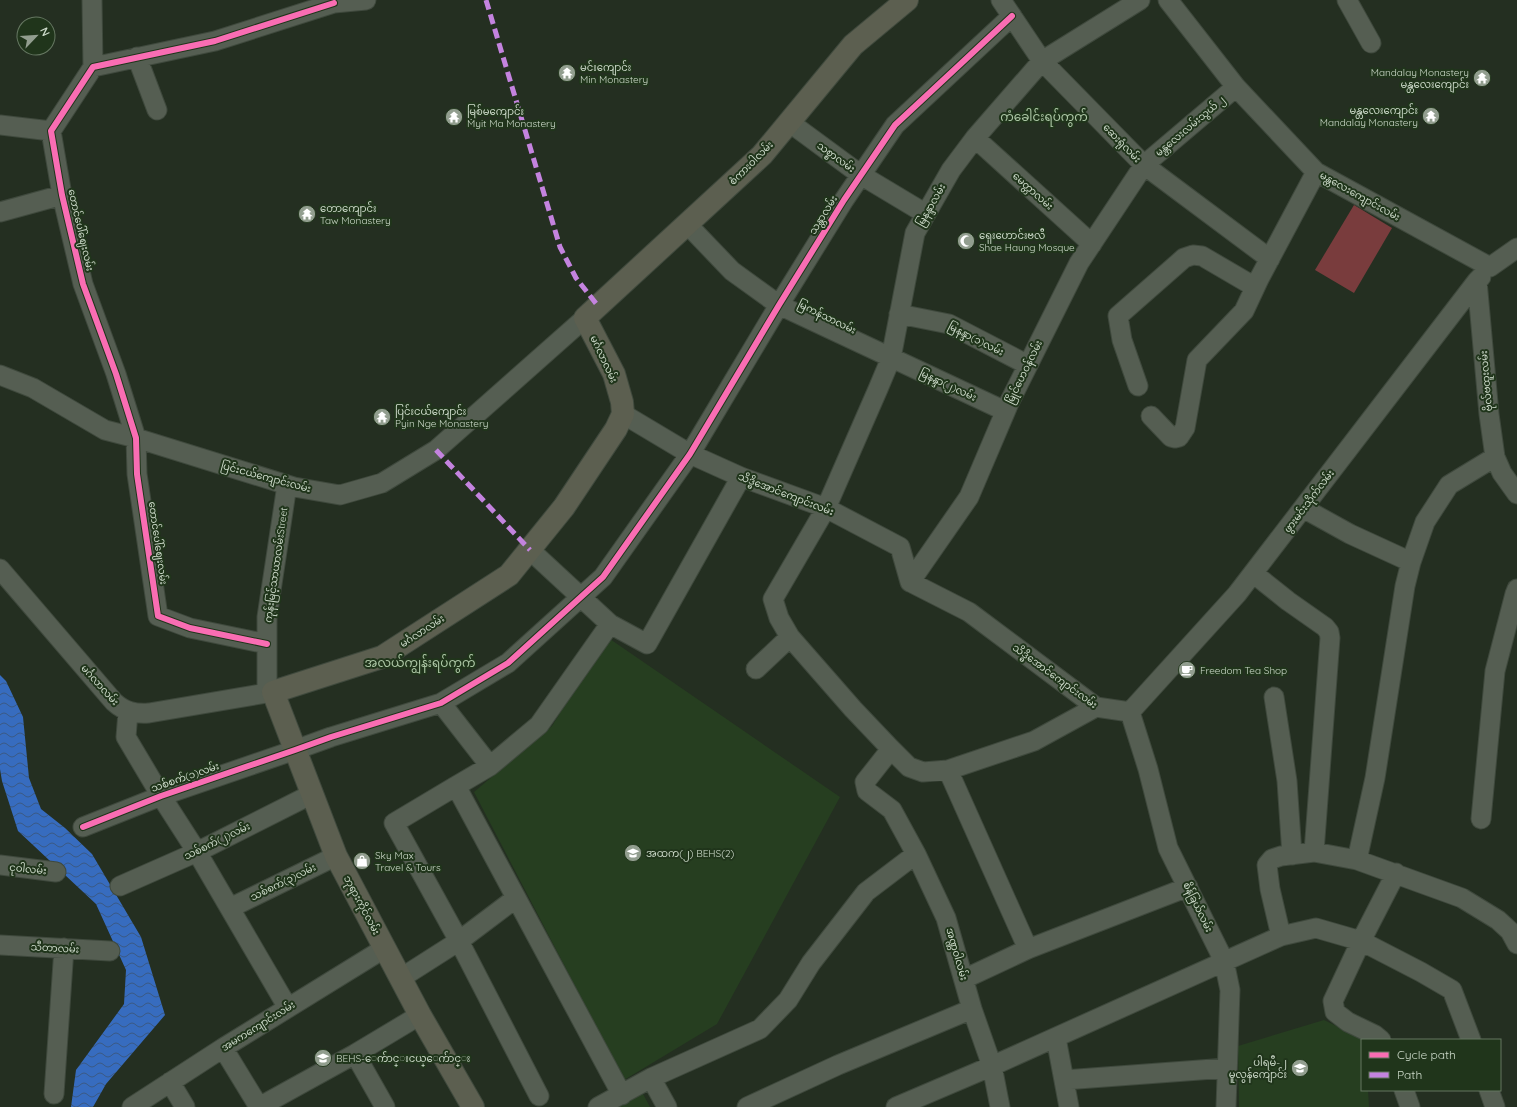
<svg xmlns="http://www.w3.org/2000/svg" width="1517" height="1107" font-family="Quicksand,'Noto Sans Myanmar',sans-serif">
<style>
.built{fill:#263e20}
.park{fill:#793c3d}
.water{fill:url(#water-waves)}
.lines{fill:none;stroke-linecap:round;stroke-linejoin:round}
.minor-casing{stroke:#3f493d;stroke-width:21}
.major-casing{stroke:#3f493d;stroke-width:24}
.minor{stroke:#555e52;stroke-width:19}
.major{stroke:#5c5f50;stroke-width:22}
.quiet{stroke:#c483df;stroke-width:5;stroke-dasharray:10 5;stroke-linecap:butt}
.cycleway-casing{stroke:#20351b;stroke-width:8}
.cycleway{stroke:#f96db3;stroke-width:6}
.labels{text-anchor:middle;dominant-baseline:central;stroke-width:4;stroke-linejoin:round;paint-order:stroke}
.poi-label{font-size:10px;fill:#cddaca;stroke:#20351b;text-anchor:start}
.street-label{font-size:10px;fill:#cddaca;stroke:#20351b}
.quarter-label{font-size:12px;fill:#adc7a6;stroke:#20351b}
</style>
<defs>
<pattern id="water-waves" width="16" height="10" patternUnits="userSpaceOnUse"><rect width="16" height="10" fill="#376cbf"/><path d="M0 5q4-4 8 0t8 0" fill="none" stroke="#3a5984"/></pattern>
</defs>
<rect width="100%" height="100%" fill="#242f21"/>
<path class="built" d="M607 637 840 797 717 1024 624 1080 474 792 552 726Z
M1324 1020 1365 1040H1362V1090H1368L1369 1107H1239L1238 1046Z
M643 1094 650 1107H616Z"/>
<path class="park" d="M1354 205 1392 228 1354 293 1315 270Z"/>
<path class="water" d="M0 675 6 681 23 717 29 778 41 809 65 828 92 854 141 937 165 1015 106 1084 93 1107H71L76 1070 124 1004 126 970 96 904 18 831 2 781 0 769Z"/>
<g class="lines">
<defs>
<path id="minor" d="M92 0 93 67
M333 0 334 3 366 0
M1001 0 1042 61 1144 165 1270 259
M1168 0 1236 87 1316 172 1490 267 1517 248
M1347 0 1371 43
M137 57 157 110
M789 122 861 175 926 214
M0 125 51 131
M975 138 1092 244
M0 212 62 195
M687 224 732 271 779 305 1005 411
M1481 277 1477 281 1489 414 1495 457 1502 473 1517 494
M899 314 949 324 1028 365
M0 375 33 388 105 430 136 438 294 487 340 495 382 483 436 450 585 318
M1138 386 1122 340 1118 316 1184 258 1193 255 1202 256 1255 287
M623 414 690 454 741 477 826 508 900 547 910 582 969 612 1096 707 1130 712
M1151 416 1171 437 1175 438 1179 437 1185 428 1197 360 1244 311 1259 279 1316 172
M1303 508 1350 534 1411 562
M530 550 610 624 647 644 741 477
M0 569 114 702C125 712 135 714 149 713L273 692
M1253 573 1288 601 1325 627 1329 632 1330 638 1314 852
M910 582 969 497 1009 403 1079 263 1144 165 1236 87
M610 624 539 725 490 766 456 786 622 1095
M267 644 190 628 158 616 137 474 136 438 116 374 83 284 62 195 51 131 93 67 215 41 334 3
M756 669 790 637
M267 693V617L287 485
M1274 697 1287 781 1292 855
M441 703 490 766
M1096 707 1034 741 948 770 923 772 909 767 891 749 853 709 790 637 779 618 773 599 826 508 878 389 891 358 915 233 951 170 975 138 1042 61 1140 0
M128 712 126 737 161 796 197 852 288 1008
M1130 712 1237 594 1477 281
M1130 712 1148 769 1168 848 1224 961 1230 990 1226 1107
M891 749 865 782 867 791 892 810 916 854 946 918 972 1009 992 1066 1000 1107
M948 770 1028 949
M456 786 394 823 459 941 539 1096
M1481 819 1495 671 1515 594 1517 589
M83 827 161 796 295 750 331 737 441 703 508 663 603 577 690 454 779 305 844 200 895 125 1012 16
M1357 860 1375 778 1405 586 1411 562 1425 522 1449 485 1495 457
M0 865 56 872
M120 886 197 852 312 794
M230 908 336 856
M1281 936 1270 889 1267 865 1272 859 1281 856 1314 852 1357 860 1462 898 1498 920 1510 931 1517 944
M0 945 110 951
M401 978 459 941 516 898
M964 979 1028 949 1188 887
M1056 1038 1069 1107
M1381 1040 1375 1035 1348 1022 1335 1012 1333 1001 1361 941 1396 873
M223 1048 259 1107
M355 1054 385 1107
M651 1078 667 1107
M1064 1080 1227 1068
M170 1082 185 1107
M1404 1090 1410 1107
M1489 1090 1495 1107
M54 1094 64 948
M132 1107 223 1048 385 948
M259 1107 355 1054 420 1015
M598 1107 651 1078 760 1029 788 1000 811 963 866 892 916 854
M747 1107 838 1065 972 1009
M896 1107 992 1066 1281 936 1316 928 1361 941 1421 972 1452 990 1471 1040"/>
<path id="major" d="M473 1107 420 1015 336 856 273 692 382 657 509 575 564 507 616 429 623 414 622 402 614 374 585 318 762 155 853 45 907 0"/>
</defs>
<use href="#minor" class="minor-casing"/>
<use href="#major" class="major-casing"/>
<use href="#minor" class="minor"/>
<use href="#major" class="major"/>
<path class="quiet" d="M486 0 560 247 576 278 598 306
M436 450 530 550"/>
<defs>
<path id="cycleway" d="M267 644 190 628 158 616 137 474 136 438 116 374 83 284 62 195 51 131 93 67 215 41 334 3
M83 827 161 796 295 750 331 737 441 703 508 663 603 577 690 454 779 305 844 200 895 125 1012 16"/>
</defs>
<use href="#cycleway" class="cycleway-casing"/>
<use href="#cycleway" class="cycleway"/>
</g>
<defs>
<symbol id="temple-disc" viewBox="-11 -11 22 22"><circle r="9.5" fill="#929e8f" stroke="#20351b"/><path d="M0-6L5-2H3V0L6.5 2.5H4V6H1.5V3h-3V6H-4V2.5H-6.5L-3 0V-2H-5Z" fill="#fff"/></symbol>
<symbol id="mosque-disc" viewBox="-11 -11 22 22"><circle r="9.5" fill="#929e8f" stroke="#20351b"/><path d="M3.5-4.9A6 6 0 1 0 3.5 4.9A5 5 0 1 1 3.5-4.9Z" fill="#fff"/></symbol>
<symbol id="cafe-disc" viewBox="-11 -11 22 22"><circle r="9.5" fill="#929e8f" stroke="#20351b"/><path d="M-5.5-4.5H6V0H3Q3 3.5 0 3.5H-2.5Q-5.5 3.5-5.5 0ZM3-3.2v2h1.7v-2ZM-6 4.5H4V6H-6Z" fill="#fff"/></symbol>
<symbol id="school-disc" viewBox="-11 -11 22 22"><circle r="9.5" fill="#929e8f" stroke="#20351b"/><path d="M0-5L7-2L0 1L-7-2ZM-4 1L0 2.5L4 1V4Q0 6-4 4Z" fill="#fff"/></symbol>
<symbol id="shop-disc" viewBox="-11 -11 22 22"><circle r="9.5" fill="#929e8f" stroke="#20351b"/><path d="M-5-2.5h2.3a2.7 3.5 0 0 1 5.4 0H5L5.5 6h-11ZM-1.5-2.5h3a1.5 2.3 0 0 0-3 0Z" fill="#fff"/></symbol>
</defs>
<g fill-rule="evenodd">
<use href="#temple-disc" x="557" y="63" width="20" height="20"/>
<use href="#temple-disc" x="1472" y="68" width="20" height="20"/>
<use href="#temple-disc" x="1421" y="106" width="20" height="20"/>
<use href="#temple-disc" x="444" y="107" width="20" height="20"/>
<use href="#temple-disc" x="297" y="204" width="20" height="20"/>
<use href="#mosque-disc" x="956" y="231" width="20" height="20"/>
<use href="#temple-disc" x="372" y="407" width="20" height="20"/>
<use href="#cafe-disc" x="1177" y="660" width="20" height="20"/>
<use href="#school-disc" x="623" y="843" width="20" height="20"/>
<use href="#shop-disc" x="352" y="851" width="20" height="20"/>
<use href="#school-disc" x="313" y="1048" width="20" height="20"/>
<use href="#school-disc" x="1290" y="1058" width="20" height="20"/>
</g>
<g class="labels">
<g class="poi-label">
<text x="580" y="67">မင်းကျောင်း<tspan x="580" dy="12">Min Monastery</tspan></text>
<text x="1469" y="72" text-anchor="end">Mandalay Monastery<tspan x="1469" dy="12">မန္တလေးကျောင်း</tspan></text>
<text x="1418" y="110" text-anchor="end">မန္တလေးကျောင်း<tspan x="1418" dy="12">Mandalay Monastery</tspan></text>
<text x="467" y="111">မြစ်မကျောင်း<tspan x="467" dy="12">Myit Ma Monastery</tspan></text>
<text x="320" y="208">တောကျောင်း<tspan x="320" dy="12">Taw Monastery</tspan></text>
<text x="979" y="235">ရှေးဟောင်းဗလီ<tspan x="979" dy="12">Shae Haung Mosque</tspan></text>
<text x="395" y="411">ပြင်းငယ်ကျောင်း<tspan x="395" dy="12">Pyin Nge Monastery</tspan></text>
<text x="1200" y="670">Freedom Tea Shop</text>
<text x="646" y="853">အထက(၂) BEHS(2)</text>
<text x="375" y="855">Sky Max<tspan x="375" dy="12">Travel &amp; Tours</tspan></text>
<text x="336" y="1058">BEHS-ေက်ာင္းငယ္ေက်ာင္း</text>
<text x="1287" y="1062" text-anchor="end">ပါရမီ-၂<tspan x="1287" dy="12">မူလွန်ကျောင်း</tspan></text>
</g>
<g class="street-label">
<text transform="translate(1190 126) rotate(-40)">မန္တလေးလမ်းသွယ် ၂</text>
<text transform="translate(1122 143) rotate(46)">ဆေးရုံလမ်း</text>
<text transform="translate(836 157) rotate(36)">သစ္စာလမ်း</text>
<text transform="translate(751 163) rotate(-45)">စံကားဝါလမ်း</text>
<text transform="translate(1033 191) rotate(42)">မေတ္တာလမ်း</text>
<text transform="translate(1360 196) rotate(29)">မန္တလေးကျောင်းလမ်း</text>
<text transform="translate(931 205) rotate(-60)">မြနန္ဒာလမ်း</text>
<text transform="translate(823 215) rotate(-58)">သန္တာလမ်း</text>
<text transform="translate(81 230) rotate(77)">တောင်ပေါ်ဈေးလမ်း</text>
<text transform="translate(827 317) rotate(26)">မြကန်သာလမ်း</text>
<text transform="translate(976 339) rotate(27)">မြနန္ဒာ(၁)လမ်း</text>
<text transform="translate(604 359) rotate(65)">မင်္ဂလာလမ်း</text>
<text transform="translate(1024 372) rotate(-64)">မြိုင်ဟေဝန်လမ်း</text>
<text transform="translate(1486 381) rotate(-95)">ဗိုလ်ဗထူးလမ်း</text>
<text transform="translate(948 385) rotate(25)">မြနန္ဒာ(၂)လမ်း</text>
<text transform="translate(266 477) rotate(15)">ပြင်းငယ်ကျောင်းလမ်း</text>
<text transform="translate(786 494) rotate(21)">သိဒ္ဓိအောင်ကျောင်းလမ်း</text>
<text transform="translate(1309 501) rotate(-53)">ဖွားမင်းသိုက်လမ်း</text>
<text transform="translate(158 543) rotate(82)">တောင်ပေါ်ဈေးလမ်း</text>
<text transform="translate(276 565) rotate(-82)">ကုန်းမြင့်သာယာလမ်းStreet</text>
<text transform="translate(422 631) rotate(-33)">မင်္ဂလာလမ်း</text>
<text transform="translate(1055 676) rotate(36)">သိဒ္ဓိအောင်ကျောင်းလမ်း</text>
<text transform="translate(100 685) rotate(48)">မင်္ဂလာလမ်း</text>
<text transform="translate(185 777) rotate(-19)">သစ်စက်(၁)လမ်း</text>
<text transform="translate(217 841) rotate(-26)">သစ်စက်(၂)လမ်း</text>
<text transform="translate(28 869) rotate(6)">ငုဝါလမ်း</text>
<text transform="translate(283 882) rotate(-26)">သစ်စက်(၃)လမ်း</text>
<text transform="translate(362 905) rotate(62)">ဘုရားကိုင်လမ်း</text>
<text transform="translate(1198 907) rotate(64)">စိန်ခြယ်လမ်း</text>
<text transform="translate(55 948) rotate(3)">သီတာလမ်း</text>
<text transform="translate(957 954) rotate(74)">အဏ္ဏဝါလမ်း</text>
<text transform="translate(258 1026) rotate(-32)">အမကကျောင်းလမ်း</text>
</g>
<g class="quarter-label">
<text x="1044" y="116">ကံခေါင်းရပ်ကွက်</text>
<text x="420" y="662">အလယ်ကျွန်းရပ်ကွက်</text>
</g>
</g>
<rect x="1361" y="1039" width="140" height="52" fill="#20351b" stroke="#657761"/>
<rect x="1369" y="1052" width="20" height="6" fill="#f96db3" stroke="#657761"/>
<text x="1397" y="1059" font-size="12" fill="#cddaca">Cycle path</text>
<rect x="1369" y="1072" width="20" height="6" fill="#c483df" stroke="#657761"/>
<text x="1397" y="1079" font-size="12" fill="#cddaca">Path</text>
<g transform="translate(36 36) rotate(65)"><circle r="19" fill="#20351b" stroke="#657761"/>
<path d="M0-3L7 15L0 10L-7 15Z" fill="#929e8f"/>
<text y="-6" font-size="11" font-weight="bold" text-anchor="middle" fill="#cddaca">N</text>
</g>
</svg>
